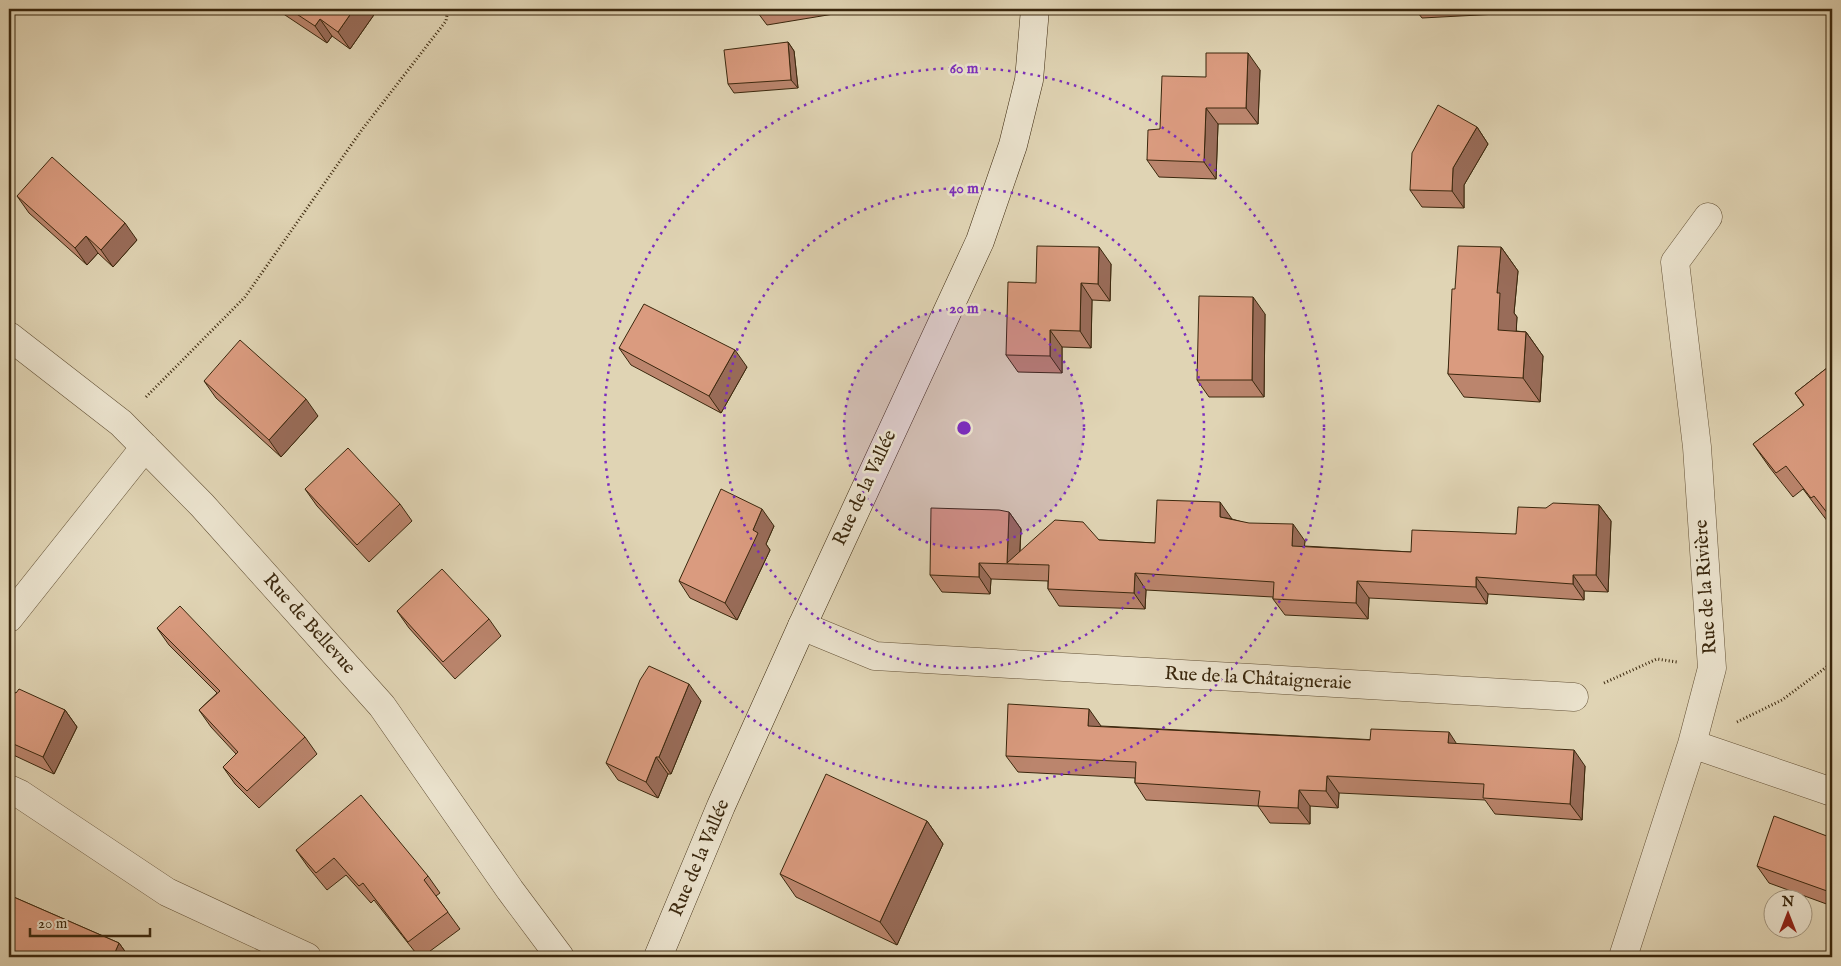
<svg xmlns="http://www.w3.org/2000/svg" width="1841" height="966" font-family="'IM FELL English',serif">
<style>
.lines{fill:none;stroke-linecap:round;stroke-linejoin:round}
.street-casing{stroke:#645237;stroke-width:29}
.secondary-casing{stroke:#3a270d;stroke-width:29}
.path{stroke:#3a270d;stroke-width:3;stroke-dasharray:1 2.5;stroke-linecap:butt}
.street{stroke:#ebe3ce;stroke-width:28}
.secondary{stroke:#ebe3ce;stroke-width:28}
.wall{fill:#bb856d;stroke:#3a270d}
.shaded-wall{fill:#996c59;stroke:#3a270d}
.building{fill:#da9b7f;stroke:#3a270d}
.ring{fill:none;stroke:#7b2cbf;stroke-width:2.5;stroke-dasharray:2.5 5}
.labels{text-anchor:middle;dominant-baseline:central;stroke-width:5;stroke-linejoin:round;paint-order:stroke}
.street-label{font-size:19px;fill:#3a270d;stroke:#ebe3ce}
.centre{fill:#7b2cbf;stroke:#ebe3ce;stroke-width:2.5}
.ring-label{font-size:15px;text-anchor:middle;font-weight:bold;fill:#7b2cbf;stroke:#ebe3ce;stroke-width:5;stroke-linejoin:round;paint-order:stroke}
</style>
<rect width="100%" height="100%" fill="#e0d4b4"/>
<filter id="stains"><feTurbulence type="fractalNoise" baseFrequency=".004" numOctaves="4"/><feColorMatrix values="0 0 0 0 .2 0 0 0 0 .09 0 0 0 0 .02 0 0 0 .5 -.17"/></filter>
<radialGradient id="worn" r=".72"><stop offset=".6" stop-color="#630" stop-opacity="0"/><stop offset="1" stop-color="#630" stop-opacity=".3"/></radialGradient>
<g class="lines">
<defs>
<path id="street" d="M9 336 121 423 202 505 382 706 510 890 560 957
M9 618 145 447
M802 626 875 656 1574 697
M1692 744 1832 792
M9 789 20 794 167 892 307 957
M1623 957 1692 744 1712 668 1697 447 1675 262 1708 217"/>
<path id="secondary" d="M658 957 721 806 802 626 980 241 1013 145 1029 80 1035 9"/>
</defs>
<use href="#street" class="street-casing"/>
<use href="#secondary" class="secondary-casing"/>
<path class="path" d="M146 397 245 297 361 131 446 21 448 9
M1604 683 1657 659 1677 662
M1737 722 1782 700 1832 663"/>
<use href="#street" class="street"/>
<use href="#secondary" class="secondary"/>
</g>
<path class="wall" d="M276 9H378L350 49 332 36 327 43Z
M755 9H864L767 25Z
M1271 9H1291L1272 10Z
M1415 9H1498V14L1422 18Z
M788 42 794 51 798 88 734 93 728 84Z
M1260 70 1258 124H1218L1216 179 1159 177 1147 160 1160 129 1206 77Z
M1477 127 1488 144 1464 185V208L1422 207 1410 190Z
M17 196 137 240 113 267 98 253 87 265 29 213Z
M1501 247 1518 271 1514 313 1517 317 1516 331 1526 332 1543 356 1540 402 1464 397 1448 374 1455 289Z
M1111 264 1110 301 1092 300 1091 348 1062 347V373L1018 372 1006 355 1036 283Z
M1265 314 1264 397H1209L1197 380Z
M619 348 747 367 721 413 631 365Z
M1832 364V522L1831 520 1828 522 1803 489 1793 497 1770 468 1753 444 1804 406 1795 393Z
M204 381 318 416 281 457 216 398Z
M305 489 400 504 412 521 369 562 317 506Z
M1599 505 1611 521 1608 592 1584 591V600L1488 594 1487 604 1369 598 1368 619 1285 615 1273 599V597L1146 590 1145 609 1059 606 1048 589V581L991 579 990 594 942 592 930 575 1009 512 1021 529 1020 552 1099 540 1155 543 1232 519 1305 541 1304 546 1411 552 1516 534 1546 508Z
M774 526 766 544 770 550 737 620 690 598 679 581Z
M397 611 489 619 501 636 455 679 409 628Z
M157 628 305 737 317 754 259 808 235 784 223 767 236 754 211 727 199 710 217 693 169 645Z
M9 690 16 693 65 710 77 727 54 774 9 753Z
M701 701 671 774H668L658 798 618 780 606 763Z
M1101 726 1456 744 1585 766 1582 820 1495 814 1485 800 1339 793 1338 808 1310 806V824L1270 823 1258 806 1146 800 1135 783V778L1018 772 1006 756Z
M927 821 943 844 897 945 796 897 780 874Z
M1832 838V906L1769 883 1757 866Z
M296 850 428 876 440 893 436 896 460 929 422 957H419L374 900 371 903 346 875 327 890 308 867Z
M9 895 119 943 129 957H9Z"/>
<path class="shaded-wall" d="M354 9H378L350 49 338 32Z
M1495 9H1498V14Z
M320 19 332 36 327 43 315 26Z
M788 42 794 51 798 88 791 80Z
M1248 53 1260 70 1258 124 1246 108Z
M1206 108 1218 124 1216 179 1204 162Z
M1477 127 1488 144 1464 185V208L1452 191 1453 168Z
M125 223 137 240 113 267 101 250Z
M86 236 98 253 87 265 75 248Z
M1099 247 1111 264 1110 301 1098 284Z
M1501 247 1518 271 1514 313 1517 317 1515 354 1498 330 1497 293Z
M1081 283 1092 300 1091 348 1080 331Z
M1253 297 1265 314 1264 397 1252 380Z
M1050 330 1062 347V373L1050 356Z
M1526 332 1543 356 1540 402 1523 378Z
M735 350 747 367 721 413 709 396Z
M306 399 318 416 281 457 269 440Z
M1220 502 1232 519 1220 517Z
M1599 505 1611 521 1608 592 1596 575Z
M762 509 774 526 766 544 770 550 737 620 725 603 753 530Z
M1009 512 1021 529 1019 564 1007 563Z
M1293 524 1305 541 1303 562 1292 546Z
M979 563 991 579 990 594 979 577Z
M1135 573 1146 590 1145 609 1134 593Z
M1573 575 1584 591V600L1573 584Z
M1476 577 1488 594 1487 604 1476 587Z
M1357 581 1369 598 1368 619 1356 603Z
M689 684 701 701 671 774 659 757Z
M1089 709 1101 726 1100 742 1088 726Z
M65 710 77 727 54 774 43 757Z
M1449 732 1460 749 1448 743Z
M1574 750 1585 766 1582 820 1570 804Z
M656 757 668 774 658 798 646 782Z
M1327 776 1339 793 1338 808 1326 791Z
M1299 790 1310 806V824L1298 808Z
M927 821 943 844 897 945 880 922Z
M1828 888 1832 894V899L1827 891Z
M119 943 129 957H113Z"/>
<path class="building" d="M289 9H354L338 32 320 19 315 26Z
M788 42 791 80 728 84 724 50Z
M1206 53H1248L1246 108H1206L1204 162 1147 160 1148 130 1160 129 1162 76 1206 77Z
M1438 105 1477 127 1453 168 1452 191 1410 190 1412 153Z
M52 157 125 223 101 250 86 236 75 248 17 196Z
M1037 246 1099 247 1098 284 1081 283 1080 331 1050 330V356L1006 355 1008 282 1036 283Z
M1458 246 1501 247 1497 293H1500L1498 330 1526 332 1523 378 1448 374 1452 289H1455Z
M1199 296 1253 297 1252 380H1197Z
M644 304 735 350 709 396 619 348Z
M240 340 306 399 269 440 204 381Z
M1832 364V519L1814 496 1811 498 1786 466 1776 473 1753 444 1804 405 1795 393Z
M348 448 400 504 357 545 305 489Z
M721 489 762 509 753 530 758 533 725 603 679 581Z
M1157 500 1220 502V517L1249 523 1293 524 1292 546 1411 552 1412 530 1516 534 1518 507 1546 508 1553 503 1599 505 1596 575H1573V584L1476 577V587L1357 581 1356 603 1273 599 1274 582 1135 573 1134 593 1048 589 1049 565 979 563V577L930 575 931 508 999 510 1009 512 1007 563 1055 520 1083 522 1099 540 1155 543Z
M442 569 489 619 443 662 397 611Z
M180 606 305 737 247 791 223 767 238 752 199 710 220 691 157 628Z
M649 666 689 684 659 757H656L646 782 606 763 640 680Z
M19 689 65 710 43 757 9 742V690L16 693Z
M1008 704 1089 709 1088 726 1370 740 1371 729 1449 732 1448 743 1574 750 1570 804 1483 798 1484 784 1327 776 1326 791 1299 790 1298 808 1258 806 1260 791 1135 783 1136 762 1006 756Z
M826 774 927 821 880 922 780 874Z
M361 795 428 876 424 880 448 912 408 942 363 883 359 886 334 858 316 873 296 850Z
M1774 816 1832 838V890L1828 888 1827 891 1757 866Z
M9 895 119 943 113 957H19L9 953Z"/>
<circle cx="964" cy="428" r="120" fill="#7b2cbf" fill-opacity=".12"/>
<g class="ring">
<circle cx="964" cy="428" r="120"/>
<circle cx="964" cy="428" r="240"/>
<circle cx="964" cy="428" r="360"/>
</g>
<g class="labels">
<g class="street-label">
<text transform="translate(865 488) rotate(-65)">Rue de la Vallée</text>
<text transform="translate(1706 587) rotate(-94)">Rue de la Rivière</text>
<text transform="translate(309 624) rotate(48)">Rue de Bellevue</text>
<text transform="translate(1258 679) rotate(3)">Rue de la Châtaigneraie</text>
<text transform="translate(700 858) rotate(-67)">Rue de la Vallée</text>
</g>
</g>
<circle cx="964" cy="428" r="8" class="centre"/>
<g class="ring-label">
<text x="964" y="73">60 m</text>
<text x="964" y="193">40 m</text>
<text x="964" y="313">20 m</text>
</g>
<rect width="1841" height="966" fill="none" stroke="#e0d4b4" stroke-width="30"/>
<rect x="10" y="10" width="1821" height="946" fill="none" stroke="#3a270d" stroke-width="2.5"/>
<rect x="15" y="15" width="1811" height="936" fill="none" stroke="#3a270d"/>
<g transform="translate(1788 914)"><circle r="24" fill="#ebe3ce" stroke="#a49881"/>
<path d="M0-4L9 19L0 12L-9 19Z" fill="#8f2418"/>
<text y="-8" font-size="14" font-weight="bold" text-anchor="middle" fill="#3a270d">N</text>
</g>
<path d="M30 928v8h120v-8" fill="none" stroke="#3a270d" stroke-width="2.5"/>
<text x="38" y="928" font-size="15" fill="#3a270d" stroke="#ebe3ce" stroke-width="4" paint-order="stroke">20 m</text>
<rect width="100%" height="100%" filter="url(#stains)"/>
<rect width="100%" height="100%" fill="url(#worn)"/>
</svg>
